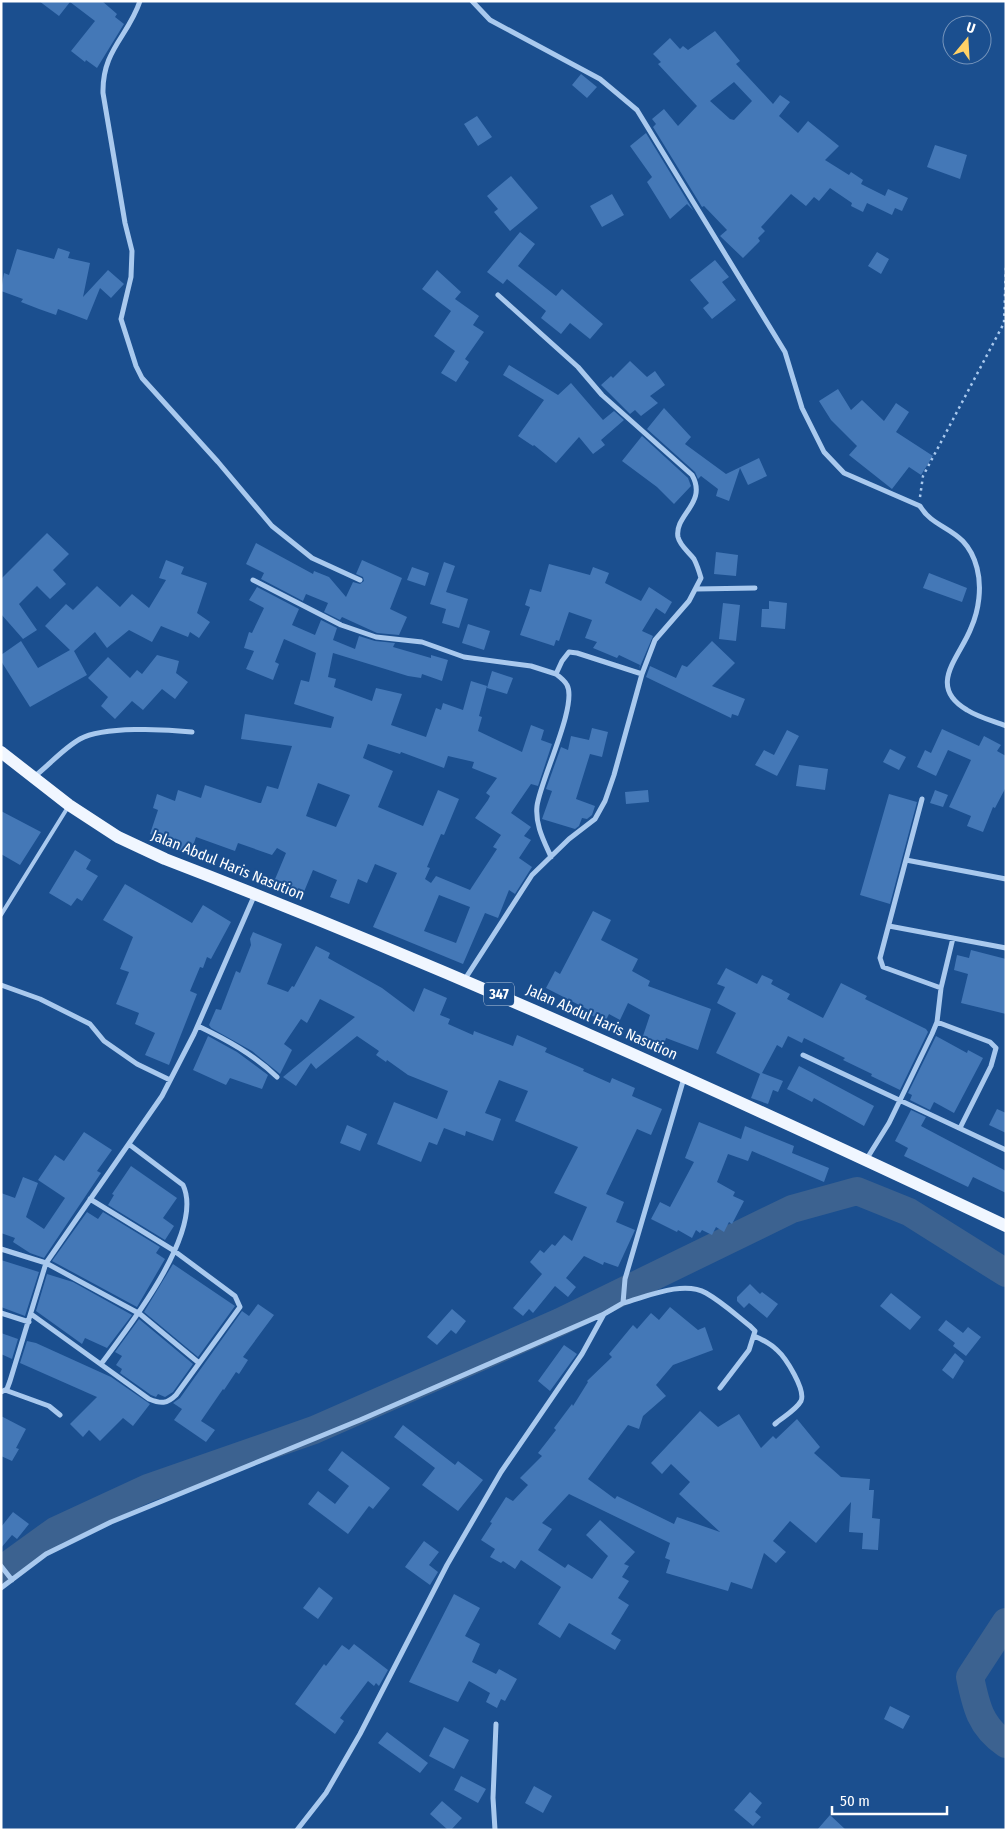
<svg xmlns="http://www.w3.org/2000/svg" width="1007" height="1831" font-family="'Fira Sans Condensed',sans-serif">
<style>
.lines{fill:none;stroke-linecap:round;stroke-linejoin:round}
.river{stroke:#3c6290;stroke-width:28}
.building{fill:#4478b7;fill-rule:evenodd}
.path{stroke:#a9c9ee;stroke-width:2.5;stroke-dasharray:2.5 4;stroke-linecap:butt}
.lane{stroke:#a9c9ee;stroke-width:4}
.street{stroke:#a9c9ee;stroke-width:5}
.primary{stroke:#f0f6ff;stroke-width:12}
.labels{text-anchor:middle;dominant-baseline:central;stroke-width:4;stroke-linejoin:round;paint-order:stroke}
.shield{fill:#1b4f8f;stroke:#bbcadd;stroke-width:1}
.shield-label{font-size:14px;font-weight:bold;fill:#fff}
.street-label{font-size:15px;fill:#fff;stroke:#1b4f8f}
</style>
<rect width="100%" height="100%" fill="#1b4f8f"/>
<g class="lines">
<path class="river" d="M1 1570 55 1531 148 1488 314 1430 560 1322 792 1209 857 1191 909 1212 1006 1273
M1006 1622 970 1677C976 1706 980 1726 1006 1744"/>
</g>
<path class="building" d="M39 1H102L117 14 115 17 124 24 97 68 86 60 85 62 71 51 95 21 70 2 59 16Z
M715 31 740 61 736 64 773 104 780 95 790 102 779 116 798 133 808 121 839 146 825 160 849 175 851 172 863 180 861 184 885 196 888 189 908 198 902 211 895 208 892 215 867 203 863 212 851 206 852 203 830 188 819 201 814 197 806 206 791 194 761 227 765 231 758 238 760 241 743 258 720 236 727 230 704 206 702 207 653 127 656 124 652 119 664 109 678 126 697 106 658 64 661 62 653 54 670 38 680 49 683 46 688 50ZM734 82 752 101 734 120 730 119 710 101Z
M581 74 597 87 587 98 572 85Z
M477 116 492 137 478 146 464 124Z
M646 133 693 210 687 204 670 219 647 182 652 177 630 146Z
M935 145 967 155 960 179 927 167Z
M511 176 538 208 510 231 494 212 498 209 487 196Z
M612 194 624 215 602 227 590 206Z
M520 232 535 244 518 266 556 296 562 289 603 324 590 339 570 323 561 334 541 318 546 311 507 279 503 284 487 272Z
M58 248 70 252 68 258 90 263 83 297 108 270 124 284 111 298 100 288 87 320 58 309 56 315 39 309 21 302 23 299 1 291 4 273 9 275 17 249 54 259Z
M877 252 889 259 881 274 868 266Z
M715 260 729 277 722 282 736 300 712 319 703 308 709 303 690 280Z
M437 270 461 292 455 299 479 316 473 325 484 332 465 359 469 362 456 382 441 373 455 351 434 336 451 311 422 289Z
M630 361 647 377 655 371 665 385 650 396 658 403 641 416 635 410 630 414 601 385 611 376 613 378Z
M509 365 558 395 571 383 603 420 614 411 624 420 601 440 605 445 593 454 579 437 556 463 534 445 533 446 518 436 544 400 503 375Z
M838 389 851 410 862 400 884 421 896 403 909 412 896 432 933 456 921 475 909 467 892 489 849 455 857 446 831 420 819 401Z
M664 408 691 437 685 444 726 474 759 458 767 476 748 485 740 468 729 501 716 496 718 489 701 476 698 479 695 472 647 429Z
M642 436 688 478 691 486 674 504 657 487 622 461Z
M47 533 69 554 53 570 66 584 50 599 37 586 19 604 37 630 23 639 1 614V579Z
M256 543 313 574 314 571 329 577 346 597 353 582 360 584 364 581 363 577 356 574 362 560 402 578 390 609 407 617 399 635 377 633 342 617 340 620 324 612 328 603 306 594 303 601 261 579 264 573 246 564Z
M716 552 738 555 736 576 714 574Z
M166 560 184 567 181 574 207 583 197 613 210 622 199 638 190 632 188 637 161 626 152 642 129 630 107 648 95 632 74 651 87 675 30 707 1 661V655L21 641 38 668 70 650 45 626 66 604 73 610 97 586 120 607 132 594 149 608 166 580 159 578Z
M444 562 455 566 446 592 468 599 459 628 442 623 446 609 430 604Z
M549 564 590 575 593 567 609 573 605 583 641 601 649 587 672 602 665 614 656 608 642 631 653 636 639 669 640 665 619 655 617 658 593 648 597 642 585 638 592 620 569 612 559 641 556 640 554 646 520 635 530 607 525 605 530 589 541 592Z
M412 567 429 573 425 586 407 580Z
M929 573 967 588 962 602 923 588Z
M257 587 299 609 292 625 315 635 321 620 337 628 333 640 355 649 359 636 375 641 395 643 393 647 431 658V655L448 660 442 681 422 674 421 678 408 676 333 653 328 677 336 679 334 687 372 701 376 688 402 694 391 725 426 737 436 708 441 710 443 703 463 710 471 681 487 686 479 716 482 717 478 731 522 752 531 725 544 730 541 740 552 744 538 786 531 784 511 813 531 827 524 836 531 840 519 858 532 867 515 894 509 890 498 918 485 913 463 964 373 927 397 873 375 864 367 883 358 879 349 904 330 897 337 880 313 870 301 899 274 888 276 885 273 884 286 853 277 848 272 855 238 843 235 851 196 837 190 854 172 848 174 842 150 834 158 810 153 808 157 794 175 801 178 790 201 798 205 785 259 803H261L267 786 278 789 292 746 241 739 245 714 331 728 334 717 294 704 301 680 309 682 316 653 284 639 275 662 279 664 273 680 246 669 254 651 244 648 249 632 252 633 264 608 249 600ZM368 744 400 754 401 752 444 768 448 756 474 762 472 768 497 778 486 793 490 796 488 800 475 818 501 835 493 847 497 849 470 890 436 876 431 883 425 879 430 868 427 867 441 834 444 835 459 799 438 790 423 826 378 807 393 771 363 758ZM318 783 350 795 336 827 306 816ZM439 895 470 907 456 943 424 931Z
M769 601 787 603 785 629 761 627 762 609H769Z
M723 603 740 605 736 641 719 639Z
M468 624 490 631 484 650 462 643Z
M712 641 735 663 712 686 745 699 738 716 732 714 731 718 646 677 650 666 676 678 682 665 687 667Z
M157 655 179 661 176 673 188 682 175 699 162 689 143 710 132 701 115 719 101 706 108 697 88 678 108 657 130 678 137 670 142 674Z
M492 671 513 678 507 694 487 688Z
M592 728 608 732 602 757 590 754 576 799 595 806 592 815 587 819 582 818 579 826 575 829 542 819 552 791 546 789 561 747 568 750 571 736 589 740Z
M942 729 979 746 984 736 1001 745 997 751 1006 756V787L995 808 993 807 983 832 967 826 971 816 949 807 971 760 948 750 936 776 917 767 925 750 931 753Z
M787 730 799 736 777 776 755 765 764 750 774 755Z
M890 749 906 757 899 770 883 762Z
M799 765 828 769 825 790 796 786Z
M648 790 649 802 626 804 625 792Z
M935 790 948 795 943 807 930 803Z
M889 794 917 802 890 904 860 895Z
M1 811 41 832 20 865 1 854Z
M75 850 91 860 86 869 98 876 82 901 77 898 71 906 49 893Z
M125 884 192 923 203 905 231 922 211 959 207 957 203 968 200 967 190 991 197 994 169 1065 145 1055 155 1033 135 1024 139 1013 116 1004 129 972 120 969 133 937 103 920Z
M593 911 611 920 601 940 638 959 632 971 650 981 648 986 711 1009 698 1050 666 1038 663 1047 642 1039 650 1015 628 1003 620 1020 609 1014 605 1022 587 1013 589 1010 546 988 555 971 560 974Z
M253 932 282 944 267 984 288 992 292 986 294 987 316 946 330 953 328 958 382 988 414 1012 424 988 447 998 440 1015 450 1019 448 1024 473 1035 474 1031 513 1046 517 1035 547 1048 545 1052 584 1069 583 1071 610 1083 612 1078 635 1088 632 1096 662 1109 651 1135 637 1129 606 1194 624 1202 616 1222 635 1230 618 1267 604 1262 603 1265 584 1256 566 1278 576 1287 568 1297 555 1286 533 1313 529 1309 523 1316 513 1308 542 1274 530 1262 540 1250 544 1253 552 1244 555 1246 564 1235 572 1241 587 1207 554 1193 578 1147 515 1121 528 1091 499 1080 485 1113 501 1119 493 1141 466 1131 465 1136 444 1128 437 1145 429 1142 421 1162 377 1144 394 1102 437 1119 448 1091 408 1075 387 1060 386 1062 376 1055 379 1051 357 1036 316 1069 311 1063 296 1086 283 1077 355 1017 320 999 307 1023 301 1019 284 1044 292 1050 280 1074 252 1051 211 1028 209 1025 216 1009 221 1010 236 971 240 973 251 945 250 939Z
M971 950 1006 959V1014L961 1003 968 974 954 970 957 955 969 958Z
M726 968 757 984 762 975 773 980 771 984 790 994 787 999 823 1018 841 983 867 996 865 999 926 1029 928 1032 900 1090 871 1076 872 1074 843 1060 845 1058 804 1038 802 1043 788 1036 782 1048 777 1045 762 1073 783 1081 778 1092 773 1090 768 1104 751 1098 760 1074 716 1053 736 1013 717 1003 725 987 717 984Z
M208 1036 237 1052 268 1075 262 1089 230 1078 226 1085 193 1070Z
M936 1036 967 1053 968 1050 983 1058 954 1113 934 1102 930 1110 910 1100 912 1095 908 1093Z
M799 1066 874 1106 864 1126 814 1098 812 1102 787 1089Z
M997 1109 1006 1113V1133L989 1125Z
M911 1110 926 1117 921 1126 1006 1171V1193L973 1177 968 1187 904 1156 908 1148 895 1141Z
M699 1122 741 1139 745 1126 794 1146 792 1153 829 1168 824 1182 752 1151 748 1161 728 1154 717 1182 735 1192 733 1196 744 1201 732 1224 729 1222 724 1232 716 1227 712 1235 702 1230 700 1233 696 1230 692 1238 678 1230 677 1232 651 1219 660 1202 670 1207 694 1162 685 1158Z
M347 1125 367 1134 360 1151 340 1143Z
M84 1132 112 1150 97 1171 101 1173 44 1258 30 1253 13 1242 15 1238 1 1233V1193L15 1198 23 1177 38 1183 26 1217 44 1229 65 1198 38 1180 55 1155 64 1161Z
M131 1166 177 1198 163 1218 174 1226 165 1240 108 1205 114 1195 112 1194Z
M87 1212 98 1219 103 1212 160 1247 156 1253 165 1259 137 1307 52 1261Z
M1 1260 39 1272 25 1316 1 1307Z
M173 1264 235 1306 198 1357 144 1312Z
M47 1274 73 1282 132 1315 107 1348 85 1338 82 1344 36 1311Z
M750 1284 760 1294 762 1292 778 1304 767 1318 749 1303 744 1308 737 1301V1297Z
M891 1293 921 1317 910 1330 880 1306Z
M258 1304 274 1315 243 1357 248 1360 239 1374 236 1372 224 1390 223 1389 201 1421 215 1430 206 1442 174 1420 182 1409 173 1403 180 1398 242 1311 249 1316Z
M670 1307 698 1330 705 1327 713 1350 673 1365 656 1385 666 1396 643 1416 639 1429 628 1425 588 1479 615 1499 617 1496 674 1524 677 1517 720 1532 679 1494 690 1482 671 1464 662 1474 651 1463 700 1411 718 1427 739 1414 761 1448 773 1436 776 1439 797 1419 820 1447 814 1453 841 1477 870 1479 869 1490H874L872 1518 880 1519 878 1550 862 1549 863 1533 849 1532 851 1502 816 1543 790 1521 773 1541 786 1552 776 1563 764 1553 752 1589 731 1582 728 1591 666 1573 670 1560 665 1558 670 1543 569 1494 542 1523 552 1529 538 1550 565 1568 568 1564 592 1579 608 1556 586 1535 600 1520 635 1552 624 1564 629 1566 622 1577 629 1581 618 1598 629 1605 611 1634 621 1640 615 1650 569 1623 560 1638 538 1624 561 1587 521 1560 515 1569 503 1561 501 1563 490 1557 495 1549 481 1540 492 1523 490 1522 506 1497 513 1501 528 1485 520 1478 542 1456 538 1453 556 1430 554 1428 572 1404 573 1406 588 1382 587 1381 612 1357 609 1354 633 1325 637 1329 651 1313 659 1320Z
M452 1309 466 1321 456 1334 451 1330 437 1345 427 1337Z
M139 1319 193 1364 173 1392 165 1397 158 1394 156 1397 151 1395 120 1373 122 1369 116 1365 122 1356 115 1352Z
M946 1320 963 1333 968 1327 981 1337 966 1356 953 1346 955 1343 938 1330Z
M1 1333 18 1339 12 1359 1 1354Z
M27 1341 36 1343 111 1377 150 1404 133 1426 123 1418 100 1441 89 1430 83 1437 70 1424 97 1397 20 1363Z
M564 1345 577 1354 550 1391 538 1381Z
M955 1353 964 1361 953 1379 942 1370Z
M1 1416 26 1429 16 1448 19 1449 12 1461 1 1456Z
M403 1425 455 1465 458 1461 483 1480 458 1511 422 1485 435 1468 394 1437Z
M342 1451 390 1488 373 1509 369 1506 348 1534 308 1504 318 1491 335 1504 349 1486 328 1470Z
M13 1512 29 1524 17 1539 12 1535 1 1548V1527Z
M424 1541 439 1552 429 1565 438 1572 430 1585 405 1567Z
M319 1587 333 1598 318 1619 303 1608Z
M454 1594 480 1608 465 1636 480 1644 472 1662 496 1674 499 1669 517 1679 505 1701 501 1699 497 1708 486 1702 490 1693 469 1681 458 1702 409 1682Z
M354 1644 388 1670 379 1686 376 1683 374 1686 368 1681 340 1718 344 1721 335 1734 295 1704 324 1664 326 1666 342 1645 349 1650Z
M890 1706 910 1716 903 1729 884 1719Z
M444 1727 469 1740 454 1769 429 1756Z
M387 1732 428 1763 420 1773 378 1743Z
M461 1776 486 1789 478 1803 454 1790Z
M534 1786 552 1796 543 1813 525 1803Z
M750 1792 762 1803 755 1812 761 1817 753 1826 734 1810Z
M442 1801 462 1818 451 1830H448L430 1814Z
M830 1815 846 1830H817Z"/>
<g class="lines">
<path class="path" d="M920 497 923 476 1004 323 1006 264"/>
<path class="lane" d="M1 915 68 807"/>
<path class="street" d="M140 1C128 37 102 50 103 93L125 223 132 251 131 277 121 319 136 366 142 378 218 462 272 526 312 558 360 580
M472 1 490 20 600 79 637 110 785 352 802 408 824 452 844 473 920 506C935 532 966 526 977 568 982 587 979 610 971 628 960 657 926 686 967 710 978 717 993 721 1006 726
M253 580 341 625 376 637 422 642 464 657 531 666 556 674 562 661 569 652 577 653 642 674
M697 589 755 588
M35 776C49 765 64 748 80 739 103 726 166 729 192 732
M551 857C544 841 535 825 537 806 540 781 578 705 567 685 565 681 560 677 556 674
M906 860 1006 879
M889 926 1006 948
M465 979 532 875 569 839 595 819 605 801 614 775 642 674 655 640 689 601 701 578C699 571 697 565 694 559 689 552 680 546 678 537 674 515 708 503 692 475L602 395 578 367 498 295
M1 985 40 999 90 1024 104 1041 137 1064 170 1080
M941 988 953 938
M937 1022 990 1042 996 1048 991 1066 960 1128
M198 1026C227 1040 253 1054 277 1077
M803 1055 1006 1150
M866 1160 889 1123 932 1034 937 1022 941 988 883 967 880 958 922 799
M1 1249 46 1263 140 1314 199 1363
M623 1303C646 1297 683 1280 706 1293 722 1302 736 1315 750 1326L755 1331 749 1350 720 1388
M1 1313 29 1322
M31 1314 149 1399C161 1404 167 1404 176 1395L240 1307 235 1296 173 1250 90 1199
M754 1336C763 1340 770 1343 777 1350 786 1358 806 1390 801 1401 796 1410 783 1417 775 1424
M101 1364C128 1328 205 1231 183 1185L130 1145
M5 1390 49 1406 60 1415
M1 1392 7 1389 10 1381 46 1263 162 1096 194 1034 255 894
M1 1566 12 1580
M1 1588 46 1554 111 1522 360 1420 604 1314
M297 1830 326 1793 360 1734 447 1565 501 1472 582 1354 604 1314 623 1303 625 1279 684 1078
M495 1830 493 1798 496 1724"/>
<path class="primary" d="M1 752 69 805 118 837 165 859C451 969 729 1095 1006 1226"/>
</g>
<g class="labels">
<rect class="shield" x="484" y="982.5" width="30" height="23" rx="4"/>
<g class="shield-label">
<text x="499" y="994">347</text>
</g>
<g class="street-label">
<text transform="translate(228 865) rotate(22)">Jalan Abdul Haris Nasution</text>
<text transform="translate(602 1022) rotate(24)">Jalan Abdul Haris Nasution</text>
</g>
</g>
<rect width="1007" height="1831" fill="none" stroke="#ffffff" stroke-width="5"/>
<g transform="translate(967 40) rotate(18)"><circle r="24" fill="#1b4f8f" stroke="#7695bc"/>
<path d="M0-4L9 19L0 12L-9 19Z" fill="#ffd166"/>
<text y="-8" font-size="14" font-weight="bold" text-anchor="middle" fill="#ffffff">U</text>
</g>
<path d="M832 1806v8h115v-8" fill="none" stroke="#ffffff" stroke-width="2.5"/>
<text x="840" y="1806" font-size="15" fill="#ffffff" stroke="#1b4f8f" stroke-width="4" paint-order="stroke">50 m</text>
</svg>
